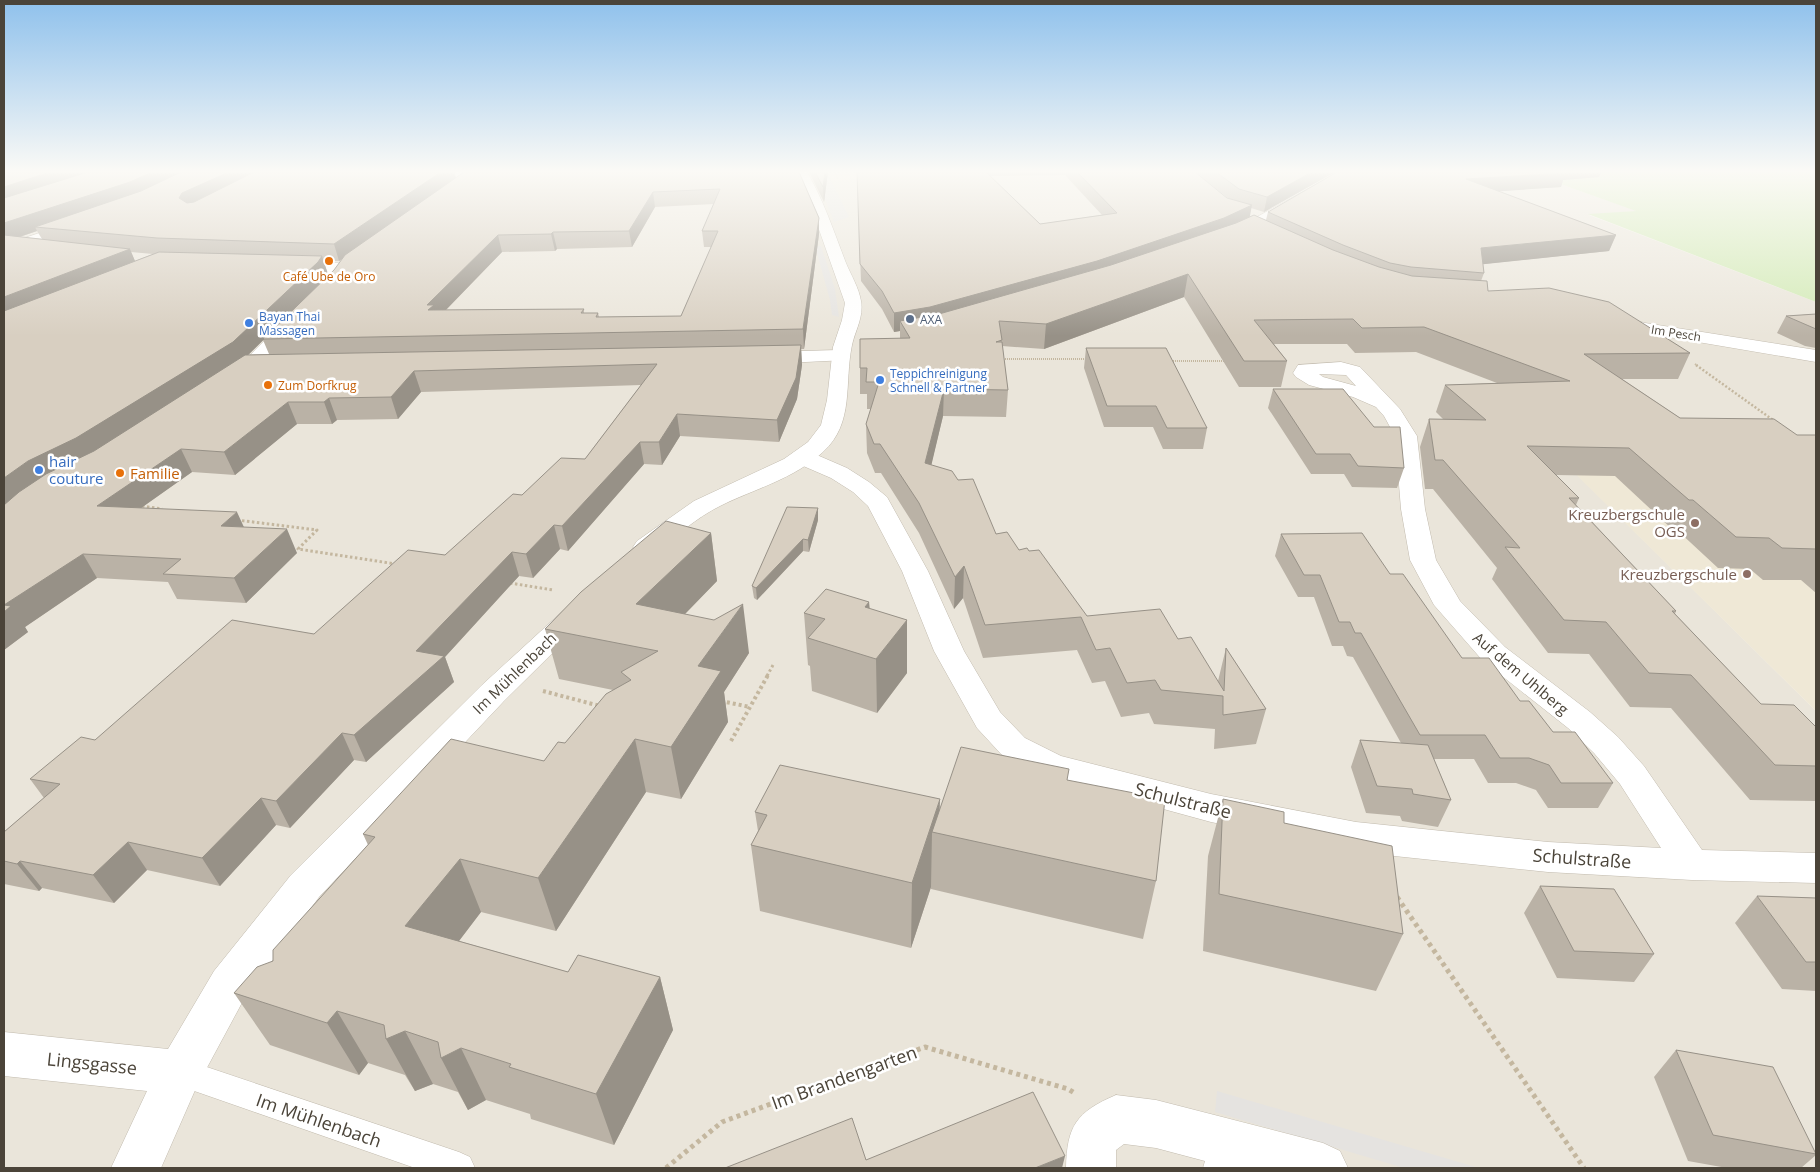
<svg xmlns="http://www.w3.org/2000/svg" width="1820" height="1172" font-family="'Open Sans',sans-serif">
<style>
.residential{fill:#eae5da}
.commercial{fill:#f7ead8}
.education{fill:#efe8d6}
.green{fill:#d2eab5}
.parking{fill:#e5e3e0}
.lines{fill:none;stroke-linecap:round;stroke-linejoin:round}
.service-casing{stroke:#c2bbae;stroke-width:1}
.minor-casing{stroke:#c2bbae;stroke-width:1}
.tertiary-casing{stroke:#c2bbae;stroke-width:1}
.path-far5{stroke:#c4b79f;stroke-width:1;stroke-dasharray:1 1;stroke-linecap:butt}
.path-far4{stroke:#c4b79f;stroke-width:2;stroke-dasharray:1 1;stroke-linecap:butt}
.path-far3{stroke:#c4b79f;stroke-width:2.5;stroke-dasharray:2 2;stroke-linecap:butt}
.path-far2{stroke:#c4b79f;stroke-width:3;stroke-dasharray:2.5 2.5;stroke-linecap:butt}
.path-far1{stroke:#c4b79f;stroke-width:4;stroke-dasharray:3 3;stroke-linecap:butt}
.path{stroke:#c4b79f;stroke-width:5;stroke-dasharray:4 4;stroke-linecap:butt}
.service{fill:#fff;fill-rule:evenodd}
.minor{fill:#fff;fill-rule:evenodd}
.tertiary{fill:#fff;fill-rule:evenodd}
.wall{fill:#bab2a6;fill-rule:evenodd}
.shaded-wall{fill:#979187}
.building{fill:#d8cfc1;stroke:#979187;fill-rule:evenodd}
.food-dot{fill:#e8710a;stroke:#fff;stroke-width:2}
.service-dot{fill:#5c6f8a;stroke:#fff;stroke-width:2}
.shop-dot{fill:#3f7fe0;stroke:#fff;stroke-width:2}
.education-dot{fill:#8d6e63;stroke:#fff;stroke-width:2}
.labels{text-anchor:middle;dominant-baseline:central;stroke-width:5;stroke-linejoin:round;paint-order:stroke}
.far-food-label{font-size:12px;fill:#c56008;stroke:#fff}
.far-shop-label{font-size:12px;fill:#366cbe;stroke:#fff;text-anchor:start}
.far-service-label{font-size:12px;fill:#4e5e75;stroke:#fff;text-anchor:start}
.far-street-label{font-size:12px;fill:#4b4439;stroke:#fff}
.shop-label{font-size:15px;fill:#366cbe;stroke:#fff;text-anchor:start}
.food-label{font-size:15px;fill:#c56008;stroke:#fff;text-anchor:start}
.education-label{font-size:15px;fill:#785e54;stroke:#fff;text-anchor:end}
.street-label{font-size:15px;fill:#4b4439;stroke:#fff}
.near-street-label{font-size:18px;fill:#4b4439;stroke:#fff}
</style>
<rect width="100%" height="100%" fill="#f6f3ec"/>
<path class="residential" d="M4 172H1527L1637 211 1589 215 1816 302V438L1537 435 1816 711V1168H4Z"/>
<path class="commercial" d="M804 172H969L810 182Z"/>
<path class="education" d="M1536 435 1816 438V711Z"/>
<path class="green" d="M1527 172H1816V302L1588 214 1636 211Z"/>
<path class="parking" d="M827 172 849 217 834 222 821 189Z
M815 246H821L835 289 839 317 832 315 830 300Z
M1217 1091 1479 1168H1404L1215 1112Z"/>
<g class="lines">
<defs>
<path id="service" d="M180 1058 459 1152 470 1157 475 1168H415L180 1086 170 1082 165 1072 170 1062Z"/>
<path id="minor" d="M395 172H480L481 174 475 178 401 176Z
M1339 172H1354L1255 231 1236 240H1226L1224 237 1226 234Z
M75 221 80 222 82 225 80 228 4 254V245Z
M289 262 343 263 349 265 351 268 349 271 343 273 284 270 281 267 284 264Z
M1614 315 1645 323 1816 350V362L1645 333 1608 324 1605 320 1608 316Z
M293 317 299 318 302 322C291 337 255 376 238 382 233 383 230 382 226 381L223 377 226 373 242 363 287 318Z
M840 350 847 352 849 356 847 360 764 364 757 362 755 358 757 354 764 352Z
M1341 362 1360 367 1400 409 1417 436 1425 509 1436 560 1460 601 1505 647 1590 712 1618 737 1644 766 1702 850 1816 853V883L1692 880 1548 872 1356 852 1211 822 1039 775 1001 754 977 728 934 651 902 571 868 506 853 492 831 478 794 462 791 457 794 452 802 450 810 452 847 468 869 482 887 497 928 571 964 651 1000 712 1025 738 1061 756 1211 794 1356 822 1548 842 1661 848 1620 784 1594 753 1568 728 1483 661 1434 605 1410 560 1401 509 1395 436 1384 416 1376 407 1353 397 1309 385 1296 377 1293 373 1298 365ZM1319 374 1346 375 1356 386 1323 377Z
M1116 1095 1156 1100 1323 1143 1340 1151 1348 1168H1203L1205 1161 1156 1148 1124 1144 1116 1150V1168H1066C1067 1126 1076 1112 1116 1095Z"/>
<path id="tertiary" d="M795 172H807C824 201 834 232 846 263 851 275 859 288 861 301 864 317 855 331 852 345 844 383 855 423 823 452 794 479 754 489 720 506 696 518 676 536 655 553L646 555 637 553 633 547 637 541 694 501 784 459 808 442 821 425 827 400 833 347 842 320 845 303 811 207Z
M575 606 585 609 589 615 585 621 504 701 319 897 244 999 196 1088 161 1168H111L147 1091 4 1076V1032L168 1049 214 971 291 875 482 685 565 609Z"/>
</defs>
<use href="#service" class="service-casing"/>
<use href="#minor" class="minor-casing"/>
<use href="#tertiary" class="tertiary-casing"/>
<path class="path-far5" d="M835 172 838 179"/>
<path class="path-far4" d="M1001 359H1087
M1169 361H1227
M1695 364 1698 366"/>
<path class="path-far3" d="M1696 365 1773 420"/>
<path class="path-far2" d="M142 506 162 509
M237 520 317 530 298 549 396 564
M510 583 553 590
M767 676 773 665"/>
<path class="path-far1" d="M543 691 600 706
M721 701 750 707
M731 741 768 675"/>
<path class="path" d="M1397 897 1584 1168
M666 1168 722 1122 925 1047 1068 1089 1076 1094"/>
<use href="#service" class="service"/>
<use href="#minor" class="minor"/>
<use href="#tertiary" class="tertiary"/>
</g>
<path class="wall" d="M4 172 456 178 799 172 819 218V234L804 349H801L802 365 797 399 779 442 680 436 662 465 644 464 568 551 560 549 533 578 519 576 445 657 454 682 366 762 354 760 290 828 276 825 220 886 147 870 114 903 42 888 39 891 4 884V832L44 798 30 779 95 740 314 634 445 555 522 495 585 459 641 385 421 392 398 419 337 420 332 424H297L235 475 192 472 141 508 244 527 297 553 246 603 177 599 168 582 97 578 25 627 28 632 4 650ZM714 204 702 231 704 247H711L681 316 599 317 598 313H584V309L446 310 502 252 555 251 557 249 632 247 655 207ZM37 231 42 239 20 237ZM131 252 153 254 135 261ZM341 260 334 270 325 278 328 274 323 261H339ZM263 340 269 354 248 355Z
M809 172H828L824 202Z
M857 172H1195L1227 198 1229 199 1195 172H1335L1264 212 1251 208 1249 217 1266 220 1268 212 1337 172H1601L1599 177 1563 180 1561 187 1498 191 1616 235 1609 251 1483 264 1484 273 1481 281 1488 291 1690 353 1678 379H1622L1680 418 1797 435H1816V593L1801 580H1763L1750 569 1718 568 1677 530H1673L1615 476 1556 475 1579 498 1576 505 1676 611 1675 614 1761 704 1816 727V801L1750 800 1671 708 1630 707 1589 654 1548 653 1492 579 1497 568 1433 489H1425L1420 447 1429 419 1444 420 1436 412 1445 385 1497 383 1416 352 1355 353 1347 344H1274L1287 361 1281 387H1239L1184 297 1044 349 1002 346 1008 390 1006 417 943 416 931 465 996 534 1019 550 1029 551 1087 616 1178 639 1218 681 1226 648 1266 709 1256 744 1214 749 1215 729 1154 724 1149 713 1121 717 1105 681 1092 683 1077 650 983 658 963 598 954 609 919 533 881 473H875L867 453 866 424 871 409H867V394H860V368L900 339V331L894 332 882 309 861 281ZM1065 175 1102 215 1040 224 990 176Z
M1816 314V348L1805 346 1777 333 1786 316Z
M1086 348 1207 428 1203 449H1163L1153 427H1104L1084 368Z
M1273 389 1404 468 1397 488 1352 487 1344 474H1311L1268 408Z
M818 508V520L809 552 803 551 757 600 754 598 752 586Z
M711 533 717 581 685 614 749 653 724 692 728 722 681 799 646 792 556 931 481 912 459 941 568 972 660 977 673 1030 614 1145 531 1119 530 1114 486 1100 468 1110 458 1092 433 1084 415 1091 405 1075 368 1063 359 1075 270 1045 234 993 273 961 368 845 363 834 544 761 565 743 613 690 559 679 545 629Z
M1281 534 1390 574 1462 658 1520 701 1553 732 1613 783 1598 808H1548L1536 790 1516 783H1488L1474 759H1434L1451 800 1438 827 1402 821 1400 816 1366 813 1351 767 1360 740 1401 743 1353 657 1347 656 1343 646H1332L1314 597H1298L1275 556Z
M869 602 870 609 907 620V673L877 713 812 691 810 666 808 665 804 613Z
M1068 780 1156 881 1143 939 931 889V887L911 948 760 911 751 845 758 831 755 812 939 809Z
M1223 799 1284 823 1403 934 1376 991 1203 951 1208 856Z
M1540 886 1654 954 1634 982 1557 978 1524 913Z
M1757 896 1816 898V991L1782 989 1735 923Z
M1676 1050 1816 1153V1155L1801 1168H1727L1688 1161 1654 1077Z"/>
<path class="shaded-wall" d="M50 172H100L4 204V187Z
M152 172H190L136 196 35 227 37 231 7 241 4 246V223Z
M229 172H264L185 213 179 198 182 193Z
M441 172H455L456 179 339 261 334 244Z
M825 172H828L824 202 823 187Z
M1312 172H1335L1264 212 1267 197Z
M1547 172H1601L1599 177 1563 180 1561 187 1461 194 1466 179Z
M653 192 655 207 632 247 629 231Z
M1252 205 1249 221 930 326 900 321V331L894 332V313Z
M819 218V234L804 349 803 329Z
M553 232 557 249 555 251 551 234Z
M498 235 502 252 438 318 428 310 427 305Z
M1616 235 1609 251 1476 265 1481 248Z
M130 249 137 266 4 319V297Z
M322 256 328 274 324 280 241 362 4 511V478Z
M1188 274 1184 297 1044 349 1046 324Z
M801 345 802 365 797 399 779 442 777 420Z
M414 371 421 392 398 419 391 397Z
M944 389 943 416 925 492V463Z
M329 398 337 420 332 424 324 402Z
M288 402 297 424 235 475 224 452Z
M677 414 680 436 662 465 659 442Z
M640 442 644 464 568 551 562 526Z
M181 449 192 472 110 530 97 506Z
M818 508V520L809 552 808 540Z
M237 512 248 536 221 526Z
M554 525 560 549 533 578 526 554Z
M287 529 297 553 246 603 234 578Z
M711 533 717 581 650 650 636 604Z
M803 539V551L757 600 756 588Z
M512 552 519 576 445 657 454 682 366 762 354 735 416 651Z
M83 554 97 578 25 627 28 632 4 650V605Z
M964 566 963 598 954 609 955 577Z
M869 602 871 654 865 607Z
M743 604 749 653 724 692 728 722 681 799 671 747 698 666Z
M907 620V673L877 713 876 659Z
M342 733 354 760 290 828 276 801Z
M635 739 646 792 556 931 538 878Z
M261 798 276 825 220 886 202 858Z
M940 799 939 833 932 832 931 887 911 948 912 883Z
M128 842 147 870 114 903 93 875Z
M460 859 481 912 430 979 405 926Z
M20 861 42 888 39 891 17 864Z
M660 977 673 1030 614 1145 596 1094Z
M337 1011 368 1063 359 1075 327 1023Z
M405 1031 433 1084 415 1091 386 1039Z
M461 1048 486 1100 468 1110 441 1058Z
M1065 1156 1062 1168H1035Z"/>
<path class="building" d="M4 172H50L4 187Z
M88 172H152L130 182 4 223V198Z
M181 172H229L182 193 179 198 187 203 194 202 254 172H441L334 244 157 238 35 227 141 191Z
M464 172H799L819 218 803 329 263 339 334 270 345 255ZM720 189 702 231H718L681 316 596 317 598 313H581L584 309 428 310 434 305H427L498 235 551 234 553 232 629 231 653 192Z
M815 172H825L823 187Z
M857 172H986L1040 224 1117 213 1077 172H1195L1227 198 1252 205 1224 218 1097 261 930 307 894 313 882 291 860 264Z
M1216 172H1312L1267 197 1239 189Z
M1337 172H1565L1566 173 1466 179 1616 235 1481 248 1484 273 1411 267 1390 263 1343 245 1268 212Z
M1254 215 1333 250 1379 267 1412 276 1487 281 1488 291 1549 288 1609 302 1690 353 1584 354 1680 418 1774 419 1797 435H1816V549L1782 548 1769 538 1736 537 1693 500H1689L1629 448 1527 446 1579 498H1569L1676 611H1672L1761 704 1794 705 1816 727V766L1775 765 1691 675 1649 673 1606 622 1564 620 1505 547 1520 548 1443 460H1435L1429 419 1486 420 1445 385 1570 381 1424 327 1362 328 1353 319 1254 320 1287 361H1244L1188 274 1046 324 999 321 1002 340 996 342H1002L1008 390 944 389 925 463 952 471 958 480 973 479 996 534 1007 532 1019 550 1027 548 1029 551 1039 550 1087 616 1160 609 1178 639 1191 637 1224 691 1226 648 1266 709 1223 715V696L1161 690 1155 680 1127 683 1110 648 1096 650 1081 617 985 625 964 566 955 577 919 503 880 444H874L866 424 879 382H866L867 368H860V339L910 338 900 321 939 314 1111 265 1236 223Z
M4 235 130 249 4 297Z
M159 252 322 256 318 262 233 342 76 438 28 461 4 478V311Z
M1816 314V329L1786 316Z
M801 345 796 378 777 420 677 414 659 442H640L562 526 554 525 526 554 512 552 416 651 444 656 354 735 342 733 276 801 261 798 202 858 128 842 93 875 20 861 17 864 4 861V832L60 784 30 779 81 737 95 740 232 620 314 634 408 550 445 555 513 494 522 495 561 458 585 459 657 364 414 371 391 397 329 398 324 402H288L224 452 181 449 97 506 237 512 221 526 287 529 234 578 163 574 181 559 83 554 4 605 11 606 4 612V505L19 492 46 474 94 451 245 355Z
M1086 348H1166L1207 428H1167L1156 406H1107Z
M1273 389H1343L1374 427H1400L1404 468 1358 466 1350 454H1316Z
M787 507 818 508 808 540 803 539 756 588 752 586Z
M666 521 711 533 636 604 714 620 743 604 698 666 721 671 671 747 635 739 538 878 460 859 405 926 568 972 578 955 660 977 596 1094 509 1067 511 1064 461 1048 441 1058 438 1042 405 1031 386 1039 384 1025 337 1011 327 1023 234 993 257 967 273 961V950L375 837 363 834 451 739 544 761 558 742 565 743 606 694 631 680 621 672 658 651 545 629 581 592Z
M1362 533 1390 574H1403L1462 658H1489L1520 701H1529L1553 732H1575L1613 783H1561L1549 765 1529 758H1500L1485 735H1420L1361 633H1355L1350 622H1339L1320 575H1304L1281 534Z
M826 589 869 602 865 607 907 620 876 659 808 638 825 619 804 613Z
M1360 740 1428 745 1451 800 1413 794 1412 789 1377 786Z
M961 747 1069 769 1067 780 1165 799 1156 881 932 832Z
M780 765 940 799 912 883 751 845 767 815 755 812Z
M1223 799 1284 812V823L1392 846 1403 934 1219 894Z
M1540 886 1614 889 1654 954 1574 951Z
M1757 896 1816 898V962H1806Z
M1676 1050 1773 1067 1816 1154 1713 1135Z
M1033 1092 1065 1156 1035 1168H725L852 1118 866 1160Z"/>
<linearGradient id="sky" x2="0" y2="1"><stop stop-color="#8fc1ec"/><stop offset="0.51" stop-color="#fbfaf6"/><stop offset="1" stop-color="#fbfaf6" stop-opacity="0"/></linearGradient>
<rect width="1820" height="336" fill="url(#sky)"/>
<g class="food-dot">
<circle cx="329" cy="261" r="5"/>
<circle cx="268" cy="385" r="5"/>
<circle cx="120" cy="473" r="5"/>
</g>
<circle class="service-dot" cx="910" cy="319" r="5"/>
<g class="shop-dot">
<circle cx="249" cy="323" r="5"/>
<circle cx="880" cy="380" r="5"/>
<circle cx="39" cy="470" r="5"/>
</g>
<g class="education-dot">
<circle cx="1695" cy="523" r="5"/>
<circle cx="1747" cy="574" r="5"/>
</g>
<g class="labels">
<g class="far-food-label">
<text x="329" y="276">Café Ube de Oro</text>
<text x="278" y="385" text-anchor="start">Zum Dorfkrug</text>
</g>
<g class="far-shop-label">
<text x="259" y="316">Bayan Thai<tspan x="259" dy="14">Massagen</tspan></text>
<text x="890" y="373">Teppichreinigung<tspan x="890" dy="14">Schnell &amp; Partner</tspan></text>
</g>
<g class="far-service-label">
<text x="920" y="319">AXA</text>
</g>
<g class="far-street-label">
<text transform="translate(1676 333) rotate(9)">Im Pesch</text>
</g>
<g class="shop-label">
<text x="49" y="461">hair<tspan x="49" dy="17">couture</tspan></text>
</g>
<g class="food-label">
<text x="130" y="473">Familie</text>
</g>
<g class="education-label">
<text x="1685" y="514">Kreuzbergschule<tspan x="1685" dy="17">OGS</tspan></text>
<text x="1737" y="574">Kreuzbergschule</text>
</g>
<g class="street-label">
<text transform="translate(514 673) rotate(-44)">Im Mühlenbach</text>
<text transform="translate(1521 673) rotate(40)">Auf dem Uhlberg</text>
</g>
<g class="near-street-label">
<text transform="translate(1183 800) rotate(14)">Schulstraße</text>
<text transform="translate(1582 858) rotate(4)">Schulstraße</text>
<text transform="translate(92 1063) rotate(6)">Lingsgasse</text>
<text transform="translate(844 1077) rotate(-20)">Im Brandengarten</text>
<text transform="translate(319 1120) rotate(19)">Im Mühlenbach</text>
</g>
</g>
<rect width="1820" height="1172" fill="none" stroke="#4b4439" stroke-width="10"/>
</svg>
